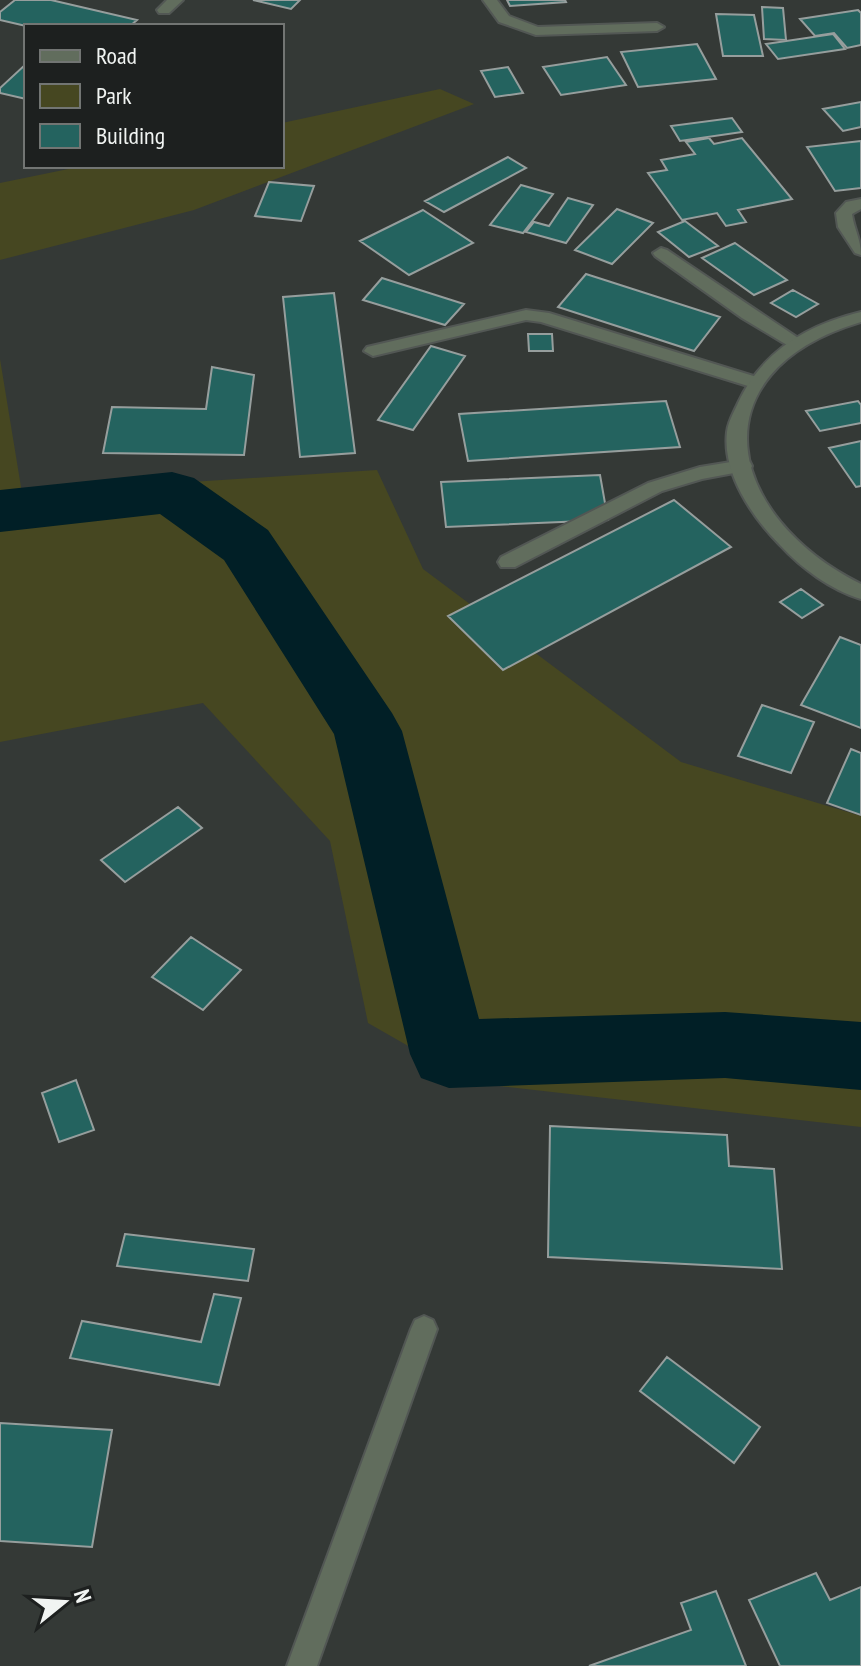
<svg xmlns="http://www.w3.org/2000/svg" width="861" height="1666" font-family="'PT Sans Narrow',sans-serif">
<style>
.green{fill:#464721}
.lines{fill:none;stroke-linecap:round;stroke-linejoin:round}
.river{fill:#011f26;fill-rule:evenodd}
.building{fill:#24635f;stroke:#969e9d;stroke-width:2}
.service-casing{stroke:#525754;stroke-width:4}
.minor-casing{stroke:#525754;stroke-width:4}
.service{fill:#616d5d;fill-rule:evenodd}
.minor{fill:#616d5d;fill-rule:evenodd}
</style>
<rect width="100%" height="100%" fill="#343936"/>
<path class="green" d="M440 89 474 104 194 210 0 260V183L83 166H282V123Z
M0 359 22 493 377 470 423 569 681 762 861 816V1127L473 1083 368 1023 330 841 203 703 0 742Z"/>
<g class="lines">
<path class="river" d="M172 472 194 478 268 530 392 713 402 731 479 1019 725 1012 861 1022V1090L725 1078 449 1088 421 1078 410 1054 334 734 224 560 160 514 0 532V490Z"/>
</g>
<path class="building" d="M15 0H51L137 20 130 26H26L0 20V12Z
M253 0H300L291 9Z
M507 0H565L566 2 510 6Z
M762 7 783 8 786 40 764 39Z
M858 10 861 13V45L847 48 834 33 815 36 800 19Z
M716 14 754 15 763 56H723Z
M833 34 845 49 778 59 766 44Z
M697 44 716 79 638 87 621 52Z
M607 57 626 85 561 95 543 67Z
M26 64V99L0 93V88Z
M508 67 523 93 495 97 481 71Z
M861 102V127L843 131 823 109Z
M732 118 742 132 680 141 671 126Z
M709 138 714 144 742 138 792 199 738 210 746 222 726 226 717 213 682 220 648 173 667 170 661 160 695 154 686 142Z
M861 141V188L835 191 807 147Z
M508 157 526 168 444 212 425 201Z
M269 182 314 186 301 221 255 216Z
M521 185 553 194 523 233 490 225Z
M568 198 593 205 566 243 526 232 534 222 549 226Z
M617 209 653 223 612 264 575 250Z
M423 210 473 243 409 275 360 241Z
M685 221 718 246 689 257 658 232Z
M735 243 787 280 754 295 702 258Z
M586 274 720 317 694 351 558 307Z
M382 278 464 304 445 325 363 300Z
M793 290 818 304 796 317 771 303Z
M334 293 355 453 300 457 283 297Z
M528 334H552L553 351H529Z
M431 346 465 356 413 430 378 420Z
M212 367 254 375 244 455 103 453 112 407 206 409Z
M666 401 680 447 468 461 459 414Z
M858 401 861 405V423L820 431 806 411Z
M861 441V486L856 487 829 448Z
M600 475 608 520 446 527 441 482Z
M674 500 731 547 503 670 448 616Z
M801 589 823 605 802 618 780 602Z
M840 637 861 645V728L801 705Z
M762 705 814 722 791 773 738 756Z
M851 749 861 753V815L827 803Z
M178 807 202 828 125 882 101 860Z
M191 937 241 970 203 1010 152 977Z
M76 1080 94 1130 59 1142 42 1093Z
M550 1126 727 1135 729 1166 774 1169 782 1269 548 1257Z
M125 1234 254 1249 248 1281 117 1266Z
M214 1294 241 1298 219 1385 70 1358 82 1321 201 1342Z
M667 1357 760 1427 734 1463 640 1391Z
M0 1423 112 1430 92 1547 0 1541Z
M816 1573 830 1600 861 1587V1666H780L749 1600Z
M716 1591 746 1666H589L691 1630 681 1603Z"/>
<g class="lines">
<defs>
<path id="service" d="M167 0H183L169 13H159L157 10Z
M483 0H497L509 16 538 27 657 23 664 27 657 31 536 35 499 22Z
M861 199V209L852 214C854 229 861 239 861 255L855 253 838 227 836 213 846 202Z
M661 248 667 250 807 344 798 349 792 348 742 318 655 256 653 253Z
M526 310 549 313 760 378 763 382 760 386H748L541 322 526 320 373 356 364 351 367 347Z
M743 460 750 462 752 466 750 470 702 479 662 491 515 567H501L498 562 501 557 648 483 700 467Z
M424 1316 433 1320 437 1329 317 1666H287L411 1329 415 1320Z"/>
<path id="minor" d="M861 312V322C693 372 726 517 861 584V599C831 590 801 568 780 545 753 518 722 473 727 432 728 422 734 412 738 403 762 351 807 325 861 312Z"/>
</defs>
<use href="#service" class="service-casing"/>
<use href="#minor" class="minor-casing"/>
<use href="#service" class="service"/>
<use href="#minor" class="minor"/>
</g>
<rect x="24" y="24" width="260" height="144" fill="#1d201f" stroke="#727573" stroke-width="2"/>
<rect x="40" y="50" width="40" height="12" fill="#616d5d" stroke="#727573" stroke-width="2"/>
<text x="96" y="64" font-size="24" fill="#f1f4f2">Road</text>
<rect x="40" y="84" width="40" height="24" fill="#464721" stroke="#727573" stroke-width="2"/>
<text x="96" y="104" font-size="24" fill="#f1f4f2">Park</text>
<rect x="40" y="124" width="40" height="24" fill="#24635f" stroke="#727573" stroke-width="2"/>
<text x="96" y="144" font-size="24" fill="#f1f4f2">Building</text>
<g transform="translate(64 1602) rotate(72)" stroke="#1d201f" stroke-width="6" paint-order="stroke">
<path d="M0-6L14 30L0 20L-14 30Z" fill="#f1f4f2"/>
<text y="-12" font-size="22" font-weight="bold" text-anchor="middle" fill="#f1f4f2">N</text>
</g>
</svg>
